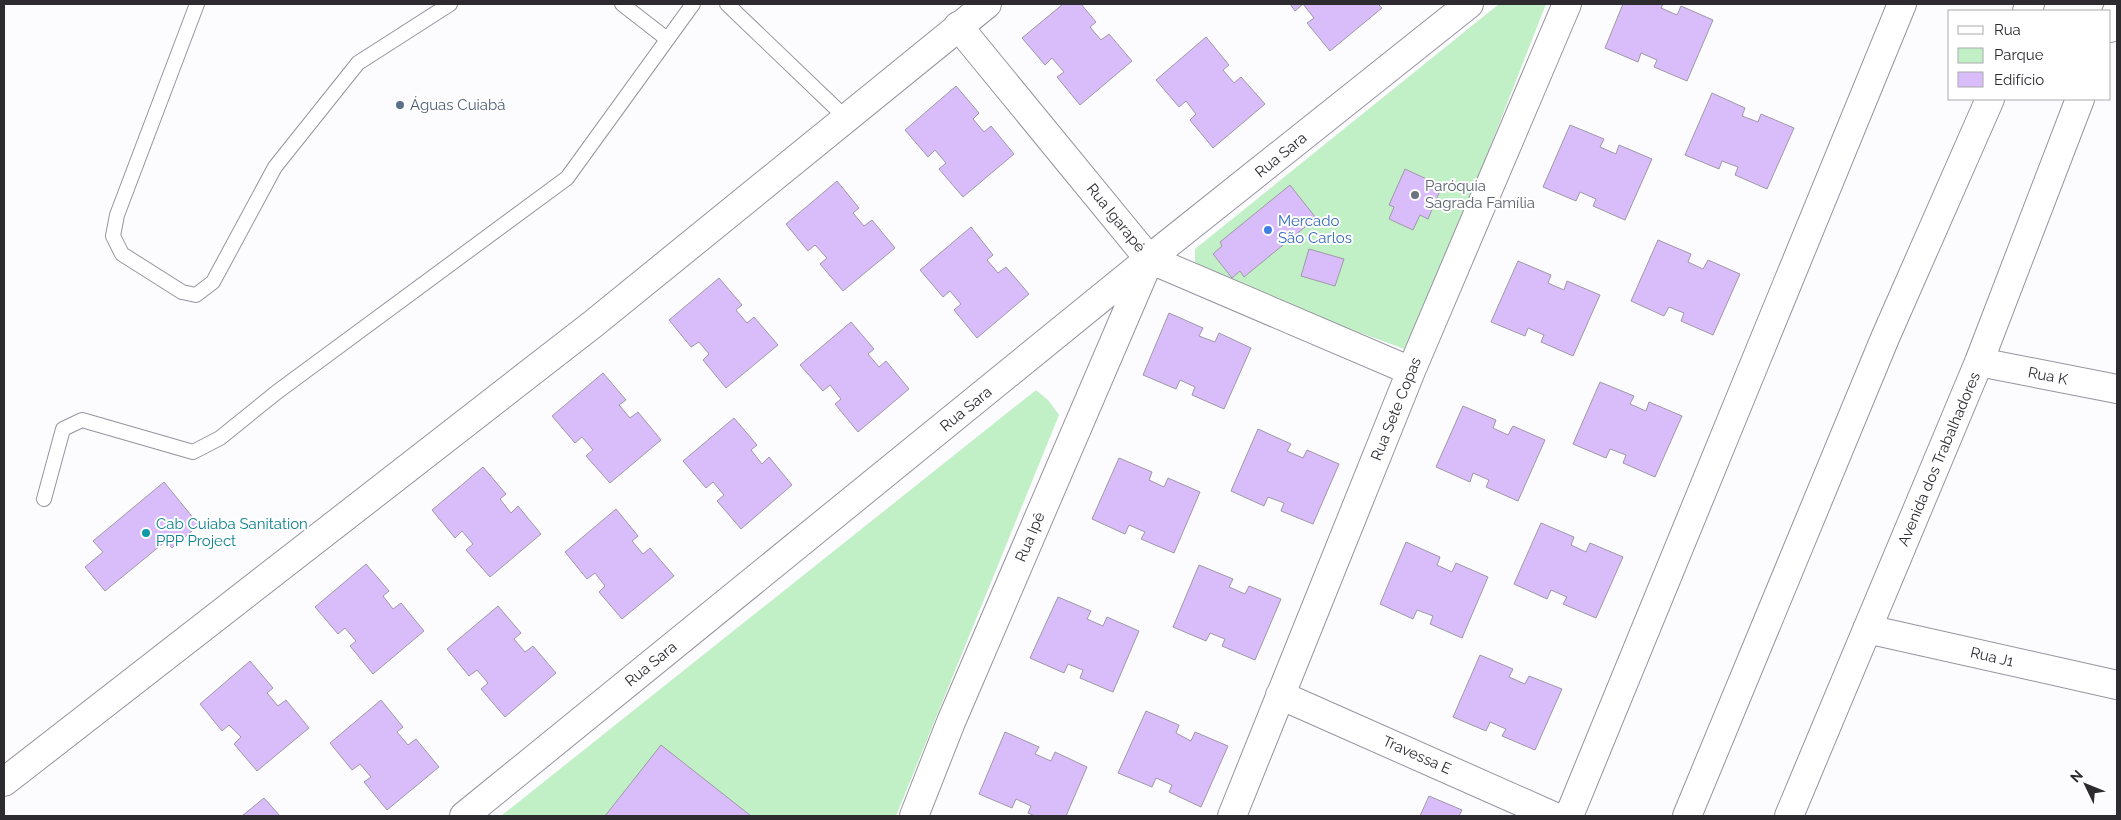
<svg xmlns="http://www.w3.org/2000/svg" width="2121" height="820" font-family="Raleway,sans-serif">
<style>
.green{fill:#c1f0c6}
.building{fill:#d9bdfa;stroke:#9f99a6}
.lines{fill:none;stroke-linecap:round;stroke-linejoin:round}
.service-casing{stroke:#98939f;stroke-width:16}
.minor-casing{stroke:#98939f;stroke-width:30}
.secondary-casing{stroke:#98939f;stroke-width:30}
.service{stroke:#fff;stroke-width:14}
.minor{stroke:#fff;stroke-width:28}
.secondary{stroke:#fff;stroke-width:28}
.service-dot{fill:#5c6f8a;stroke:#fff;stroke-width:2}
.worship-dot{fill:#6b7280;stroke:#fff;stroke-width:2}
.shop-dot{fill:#3f7fe0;stroke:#fff;stroke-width:2}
.culture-dot{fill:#0f9aa8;stroke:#fff;stroke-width:2}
.labels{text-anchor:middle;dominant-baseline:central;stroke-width:4;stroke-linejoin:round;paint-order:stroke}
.service-label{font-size:15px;fill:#4e5e75;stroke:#fff;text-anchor:start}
.street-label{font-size:15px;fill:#2e2b30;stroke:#fff}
.worship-label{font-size:15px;fill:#5b616d;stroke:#fff;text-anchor:start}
.shop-label{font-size:15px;fill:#366cbe;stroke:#fff;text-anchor:start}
.culture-label{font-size:15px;fill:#0d838f;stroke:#fff;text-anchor:start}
</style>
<rect width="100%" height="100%" fill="#fcfbfd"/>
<path class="green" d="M1499 4H1546L1410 351 1219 281 1195 262V249Z
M1036 390 1048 400 1059 415 896 816H501Z"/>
<path class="building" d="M1063 4H1081L1096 22 1090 27 1101 40 1109 34 1132 61 1080 105 1057 77 1064 72 1052 58 1045 65 1022 38Z
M1290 4H1378L1382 8 1330 51 1307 23 1314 18 1303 4 1295 11Z
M1623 4H1663L1661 8 1677 15 1681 6 1713 20 1687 81 1654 67 1657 60 1641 53 1638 62 1605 48Z
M1206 37 1229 65 1223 70 1234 83 1241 77 1265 104 1213 148 1190 120 1196 114 1186 101 1179 107 1156 80Z
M956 86 979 113 973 119 984 132 991 126 1014 154 963 197 939 169 946 163 935 150 928 157 905 130Z
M1712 93 1745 108 1742 116 1758 122 1761 114 1794 128 1767 189 1735 175 1738 167 1722 161 1719 169 1685 155Z
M1570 125 1604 139 1600 147 1616 154 1619 145 1652 159 1625 220 1593 206 1596 199 1580 192 1576 201 1543 187Z
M1405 169 1442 186 1428 219 1420 215 1413 230 1389 219 1394 207 1389 205Z
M837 181 859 208 853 213 864 226 872 220 895 248 843 291 820 264 827 258 815 245 808 251 786 224Z
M1290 185 1316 218 1244 277 1240 271 1232 278 1213 254 1222 246 1220 242Z
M971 227 993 255 987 260 998 273 1006 267 1029 294 977 338 954 310 961 304 950 291 943 297 920 270Z
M1658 240 1691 254 1688 262 1703 269 1708 260 1740 274 1713 335 1681 321 1684 313 1669 307 1664 316 1631 301Z
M1309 249 1344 259 1335 286 1301 276Z
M1518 261 1551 275 1548 283 1564 290 1567 281 1600 295 1573 356 1541 342 1544 335 1528 328 1525 336 1491 322Z
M719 278 742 305 736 310 747 323 754 317 778 345 726 388 703 360 709 354 699 342 691 347 669 320Z
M1169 313 1203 328 1199 336 1215 342 1219 333 1251 348 1224 409 1192 395 1195 387 1180 380 1176 389 1143 375Z
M851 322 874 349 868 354 879 367 886 361 909 389 858 432 835 404 841 399 830 385 823 391 800 365Z
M603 373 626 400 619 405 630 418 638 412 661 440 610 483 586 456 593 450 582 437 575 443 552 416Z
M1600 382 1634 396 1630 404 1646 411 1649 402 1682 416 1655 477 1623 463 1626 455 1610 449 1606 458 1573 444Z
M1463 406 1496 420 1493 428 1508 435 1513 426 1545 440 1518 501 1486 487 1489 480 1473 473 1470 482 1436 467Z
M734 418 757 445 751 450 762 464 769 457 792 485 741 529 717 501 724 495 713 482 706 488 683 461Z
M1258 429 1291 444 1287 451 1303 458 1307 450 1339 464 1313 524 1281 511 1284 503 1268 497 1264 506 1231 491Z
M1119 458 1152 472 1149 480 1164 487 1168 478 1200 492 1174 553 1141 539 1145 532 1129 525 1125 534 1092 519Z
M483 467 506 494 500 499 511 513 518 506 541 534 490 577 466 550 473 544 462 531 455 538 432 510Z
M164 482 199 525 172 548 166 541 105 591 85 567 103 552 93 541Z
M616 509 638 536 632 541 643 554 650 548 674 576 622 619 599 592 605 586 595 573 587 579 565 552Z
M1541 523 1574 537 1571 545 1586 552 1590 543 1623 557 1596 618 1563 604 1567 597 1551 590 1547 599 1514 584Z
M1406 542 1440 557 1437 565 1452 572 1456 563 1488 577 1462 638 1430 624 1433 616 1417 610 1413 619 1380 604Z
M366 564 389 591 383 596 393 609 401 603 424 631 373 674 350 646 356 641 345 628 338 634 315 607Z
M1199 565 1233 579 1229 587 1245 594 1249 586 1281 599 1255 660 1222 646 1225 639 1210 633 1206 641 1173 627Z
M1058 597 1091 611 1087 619 1103 626 1107 617 1139 631 1113 692 1080 678 1083 670 1068 664 1064 673 1030 658Z
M498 606 521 633 514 639 525 652 533 646 556 673 505 717 481 689 488 683 477 670 469 676 447 649Z
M1480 655 1513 669 1509 677 1525 684 1529 676 1562 689 1535 750 1502 736 1506 729 1490 722 1486 731 1453 717Z
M250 661 273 688 267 693 278 706 286 700 309 728 257 771 234 744 241 737 229 725 222 731 200 704Z
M381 700 403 727 397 732 408 745 416 739 439 767 387 810 364 782 371 777 360 764 352 770 330 743Z
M1146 711 1179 725 1176 733 1191 741 1195 732 1228 746 1201 807 1169 792 1172 785 1156 778 1152 787 1118 773Z
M1005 732 1039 747 1035 754 1051 761 1055 752 1087 767 1066 816H1035L1028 813 1031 806 1016 799 1012 808 979 794Z
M661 745 751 816H605Z
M1429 796 1462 810 1459 816H1420Z
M264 798 280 816H242Z"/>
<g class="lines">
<defs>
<path id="service" d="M197 4 117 215 113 236 122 254 182 292 196 295 213 282 275 167 358 63 450 4
M622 4 667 39
M727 4 846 118
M44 499 63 429 82 420 193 452 220 438 277 392 567 178 693 4"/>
<path id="minor" d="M958 26 1149 259 1411 371
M2110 28 2117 11
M1979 362 2117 389
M1867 629 2117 685
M1280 695 1553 816
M464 816 1149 259 1469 4
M914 816 951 722 1148 263
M1232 816 1411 371 1567 4
M1789 816 1979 362 2080 99"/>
<path id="secondary" d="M2027 11 2030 4
M4 782 593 324 987 4
M1569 816 1902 4
M1687 816 1885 338 1990 99"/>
</defs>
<use href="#service" class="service-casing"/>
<use href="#minor" class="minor-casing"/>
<use href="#secondary" class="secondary-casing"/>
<use href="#service" class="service"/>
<use href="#minor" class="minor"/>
<use href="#secondary" class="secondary"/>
</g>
<circle class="service-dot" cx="400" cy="105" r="5"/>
<circle class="worship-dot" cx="1415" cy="195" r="5"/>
<circle class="shop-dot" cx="1268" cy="230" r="5"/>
<circle class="culture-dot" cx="146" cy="533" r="5"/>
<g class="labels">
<g class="service-label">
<text x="410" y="105">Águas Cuiabá</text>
</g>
<g class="street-label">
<text transform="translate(1281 155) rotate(-39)">Rua Sara</text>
<text transform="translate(1116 218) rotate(51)">Rua Igarapé</text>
<text transform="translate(2048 376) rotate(11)">Rua K</text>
<text transform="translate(966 409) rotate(-39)">Rua Sara</text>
<text transform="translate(1396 409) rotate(-68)">Rua Sete Copas</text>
<text transform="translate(1939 459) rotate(-67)">Avenida dos Trabalhadores</text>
<text transform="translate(1030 537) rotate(-67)">Rua Ipê</text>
<text transform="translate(1992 657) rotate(13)">Rua J1</text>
<text transform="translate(651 664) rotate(-39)">Rua Sara</text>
<text transform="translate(1417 755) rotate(24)">Travessa E</text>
</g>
<g class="worship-label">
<text x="1425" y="186">Paróquia<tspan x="1425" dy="17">Sagrada Família</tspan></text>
</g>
<g class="shop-label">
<text x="1278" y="221">Mercado<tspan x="1278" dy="17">São Carlos</tspan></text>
</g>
<g class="culture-label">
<text x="156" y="524">Cab Cuiaba Sanitation<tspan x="156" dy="17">PPP Project</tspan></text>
</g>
</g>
<rect width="2121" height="820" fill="none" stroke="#2e2b30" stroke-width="10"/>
<rect x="1948" y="10" width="162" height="90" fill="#ffffff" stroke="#abaaac"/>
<rect x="1958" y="26" width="25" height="8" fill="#ffffff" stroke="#abaaac"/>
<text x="1994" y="35" font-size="15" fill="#2e2b30">Rua</text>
<rect x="1958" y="48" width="25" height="15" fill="#c1f0c6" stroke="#abaaac"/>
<text x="1994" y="60" font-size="15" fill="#2e2b30">Parque</text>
<rect x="1958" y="72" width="25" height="15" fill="#d9bdfa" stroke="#abaaac"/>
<text x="1994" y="85" font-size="15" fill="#2e2b30">Edifício</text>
<g transform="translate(2086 785) rotate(313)" stroke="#ffffff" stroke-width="4" paint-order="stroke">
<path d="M0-4L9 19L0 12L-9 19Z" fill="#2e2b30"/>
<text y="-8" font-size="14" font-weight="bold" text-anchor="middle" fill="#2e2b30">N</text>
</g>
</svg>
